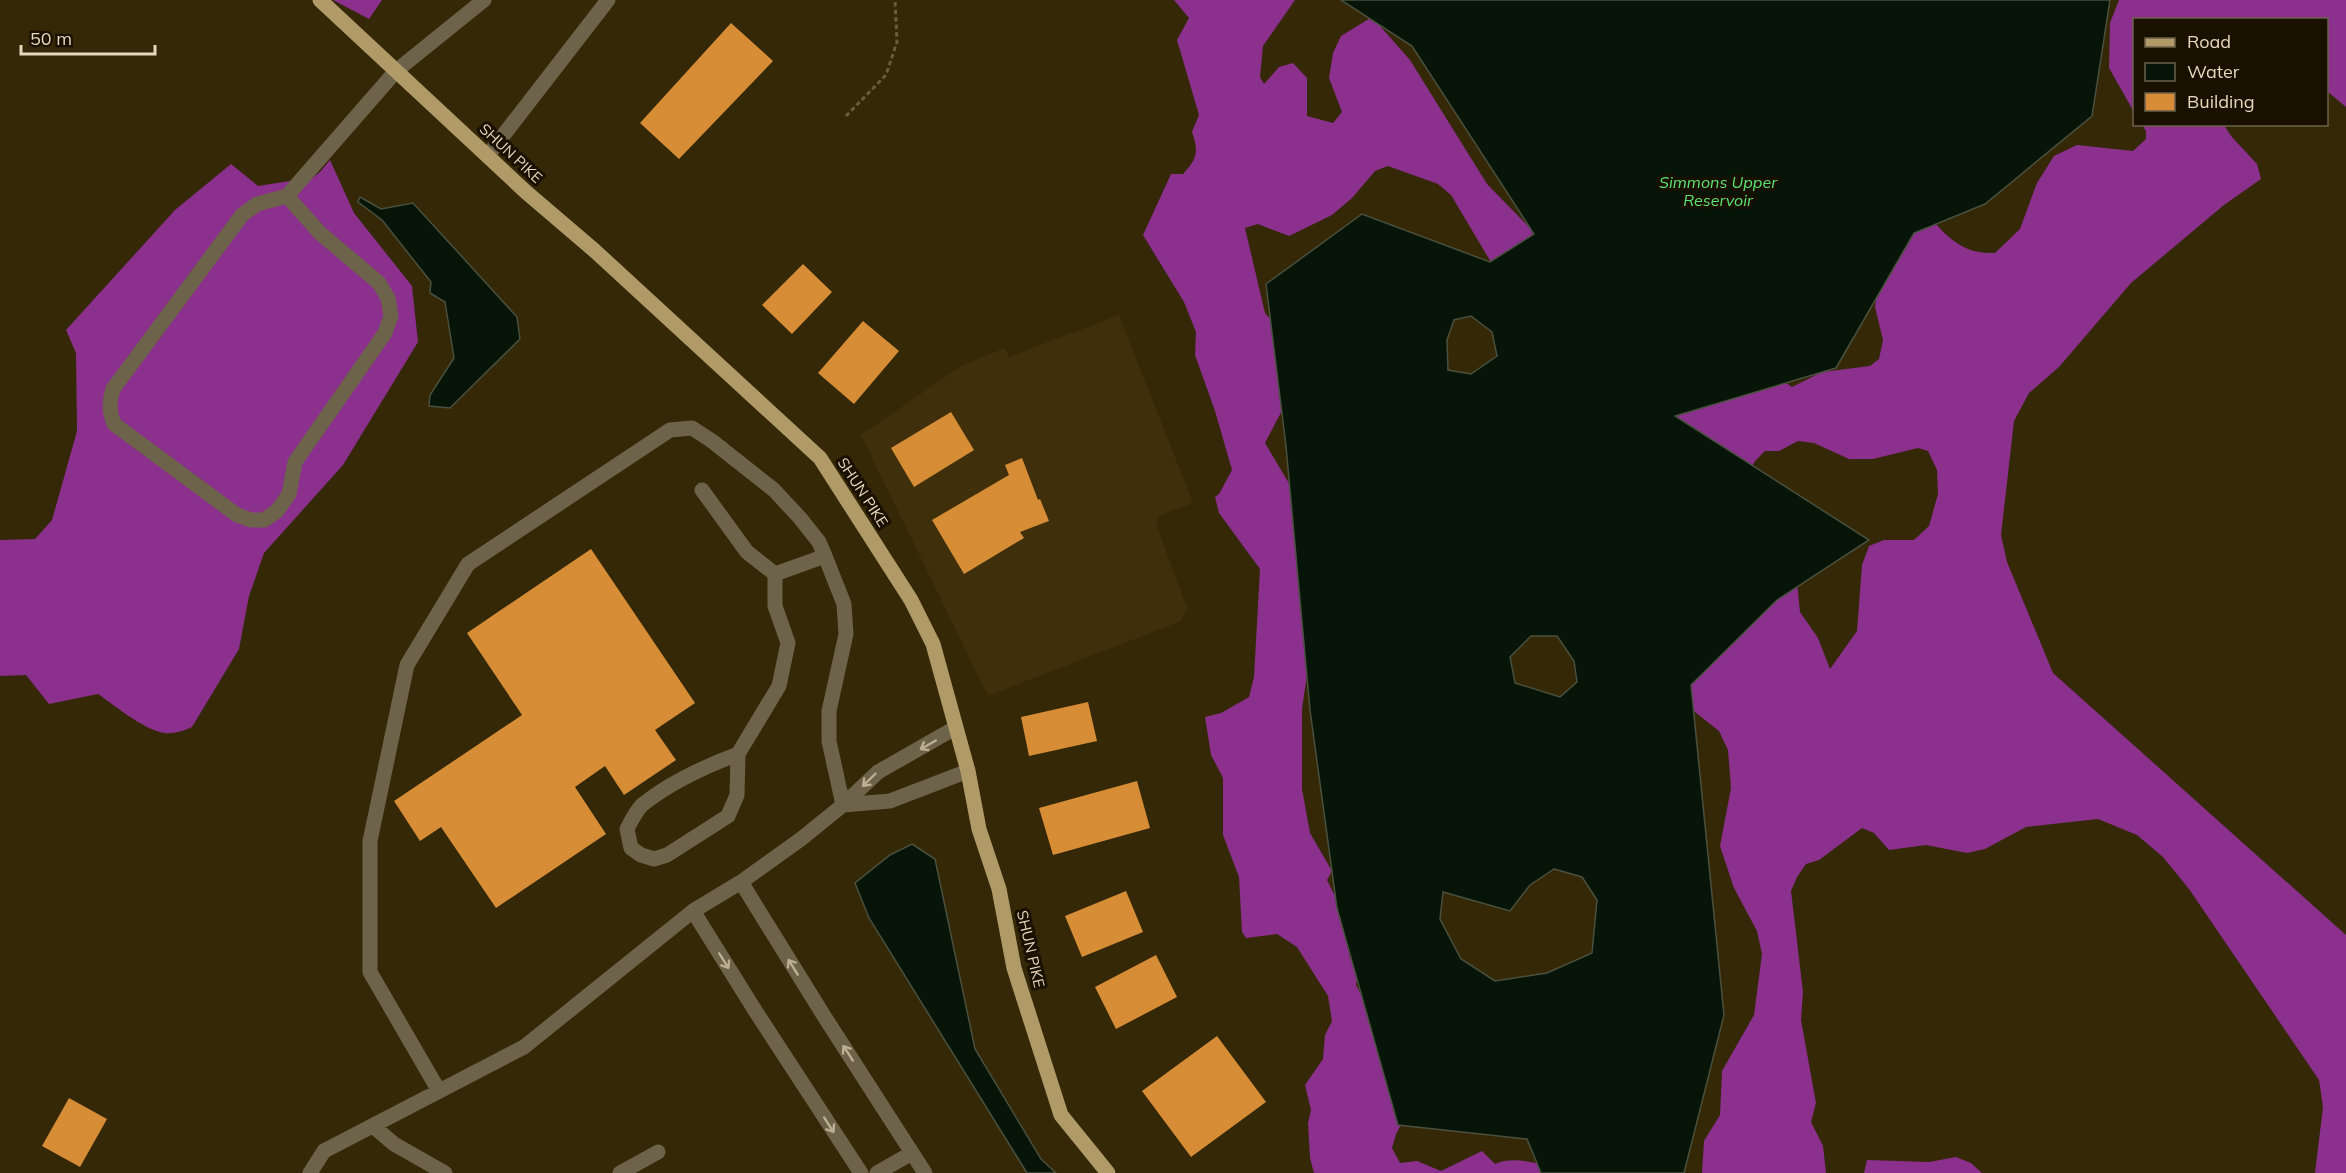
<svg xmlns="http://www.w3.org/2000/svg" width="2346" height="1173" font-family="Mulish,sans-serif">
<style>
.built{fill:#3f300b}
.forest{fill:#8b308d}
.water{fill:#071508;stroke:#4a503e;stroke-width:1.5;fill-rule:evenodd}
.building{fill:#d78d35}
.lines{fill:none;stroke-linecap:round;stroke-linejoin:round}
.path{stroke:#6a5d3d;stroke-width:3;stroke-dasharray:4.5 3;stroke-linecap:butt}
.minor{stroke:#6d624a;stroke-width:15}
.major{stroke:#b09a68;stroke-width:15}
.oneway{stroke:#bcaf93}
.labels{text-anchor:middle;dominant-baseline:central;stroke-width:6;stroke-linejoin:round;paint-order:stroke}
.street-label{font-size:15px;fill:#e6d8bb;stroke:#1a1000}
.water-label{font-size:16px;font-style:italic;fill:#5ae471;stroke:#1a1000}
</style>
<rect width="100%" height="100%" fill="#342807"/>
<path class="built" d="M1119 315 1193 503 1160 515 1156 524 1187 608 1181 621 988 696 861 435 961 366 1005 348 1009 357Z"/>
<path class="forest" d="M333 0H382L369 19Z
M1174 0H1295L1263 46 1260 77 1264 84 1279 67 1293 63 1307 78V116L1333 123 1342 112 1329 78 1333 53 1341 36 1372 17 1410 60 1487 184 1531 229 1538 252 1501 279 1451 195 1438 184 1388 166 1375 171 1352 198 1332 215 1289 236 1258 224 1245 228 1265 313 1289 341 1300 376 1265 443 1290 485 1311 647 1302 709V789L1310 833 1332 871 1327 880 1356 938 1349 956 1358 970 1356 985 1417 1096 1396 1134 1392 1148 1400 1163 1417 1161 1441 1171 1482 1151 1495 1164C1518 1154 1549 1167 1573 1173H1314L1310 1158 1308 1123 1311 1110 1305 1085 1323 1059 1325 1035 1332 1021 1328 996 1297 947 1277 934 1246 938 1242 932 1239 877 1223 835V778L1211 755 1205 717 1221 713 1249 697 1254 677 1260 569 1219 513 1215 497 1219 494 1232 470 1215 411 1195 355 1196 332 1184 302 1143 235 1171 174H1183C1197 159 1199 152 1192 132L1199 115 1177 40 1189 18Z
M2119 0H2346V107L2327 91 2326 20H2134V112L2109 68 2110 23Z
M2142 125H2224L2231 136 2257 164 2261 179 2224 205 2131 283 2059 367 2029 393 2014 421 2001 535 2007 562 2053 673 2346 935V1173H2315L2323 1107 2319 1080 2189 889 2163 857 2137 835 2098 819 2026 827 1985 849 1967 853 1926 845 1889 850 1874 833 1862 828 1819 860 1806 864 1797 877 1791 891 1803 992 1801 1020 1816 1103 1811 1122 1823 1146 1826 1173H1702L1704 1141 1720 1115 1722 1071 1754 1015 1762 954 1757 931 1734 888 1720 846 1731 788 1728 750 1719 731 1690 708 1685 678 1794 551 1800 612 1818 638 1830 669 1857 631 1862 565 1869 546 1884 540H1914L1929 526 1938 494 1937 470 1928 451 1918 448 1873 459H1849L1814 443 1798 441 1779 451H1765L1755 461 1748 474 1676 417 1669 387 1763 367 1792 387 1822 372 1870 366 1879 359 1883 340 1875 307 1879 279 1921 207C1943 232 1959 255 1995 253L2020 229 2037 183 2054 156 2077 145 2133 151 2146 139V131Z
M330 160 354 213 412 286 418 342 343 465 264 553 249 596 239 649 192 727C183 731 174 734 164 733 141 728 117 707 98 694L49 704 26 675 0 676V540L35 539 52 520 77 431 76 353 66 330 175 210 231 164 258 186 296 180 307 182 320 172Z
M1956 1157 1971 1163 1982 1173H1864L1867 1160 1929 1162Z"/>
<path class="water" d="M1341 0H2110L2092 116 1985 204 1914 233 1836 368 1675 416 1869 540 1777 600 1691 685 1724 1015 1684 1173H1541L1527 1139 1398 1125 1337 908 1310 710 1286 446 1266 284 1362 214 1490 262 1534 234 1412 46ZM1471 316 1492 332 1497 356 1471 374 1448 370 1447 340 1454 320ZM1531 636H1557L1574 661 1577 682 1560 697 1515 683 1510 657ZM1554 869 1582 877 1597 900 1592 953 1547 973 1495 981 1461 959 1440 919 1443 892 1510 911 1530 885Z
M360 197 381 209 413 203 517 317 520 339 450 408 429 406 430 395 454 358 445 302 430 293 431 282 382 220 358 202Z
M912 844 935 859 975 1049 1041 1159 1056 1173H1027L869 918 855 883 890 855Z"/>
<path class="building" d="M731 23 773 61 679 159 640 123Z
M803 264 832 292 792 334 762 305Z
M863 321 899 351 854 404 818 373Z
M951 412 974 450 914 487 891 448Z
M1022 458 1038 500 1040 499 1049 521 1020 532 1024 538 964 574 932 520 1009 475 1005 465Z
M591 549 695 703 655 730 676 760 624 795 605 766 575 787 606 834 496 908 441 827 420 841 394 801 522 715 467 633Z
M1088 702 1097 741 1029 756 1021 717Z
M1137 781 1150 828 1053 855 1039 808Z
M1126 891 1143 932 1082 957 1065 916Z
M1156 955 1177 997 1116 1029 1095 987Z
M1217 1036 1266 1102 1191 1157 1142 1091Z
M69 1098 107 1119 80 1167 42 1146Z"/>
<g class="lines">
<path class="path" d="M846 116 886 75 897 42 895 0"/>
<path class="minor" d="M488 155 608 0
M287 196 320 233 379 283 388 298 391 316 385 333 295 462 289 494 277 511 264 520H251L237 515 114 424C109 411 109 402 113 389L242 215 257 204 287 196 396 71 484 0
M702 490 747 552 775 574
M738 754C706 766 669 783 642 805 636 811 631 821 627 829L631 848 641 855 654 859 667 855 728 816 737 795 738 754 779 686 788 643 775 606V574L825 556
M843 805 890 801 968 771
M741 882 824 1016 925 1173
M693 911 756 1012 861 1173
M439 1091 370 972V841L407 665 468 564 670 430 692 428 712 441 774 490 800 518 819 542 825 556 844 604 846 634 829 711V741L843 805
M373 1126 394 1144 445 1173
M310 1173 324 1151 524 1047 693 911 741 882 801 839 843 805 878 772 955 728
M620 1173 658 1152
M877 1173 912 1153"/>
<path class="major" d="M320 0 526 192 595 251 820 458 911 600 933 644 968 771 979 829 999 889 1014 968 1061 1115 1108 1173"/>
</g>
<defs><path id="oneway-shaft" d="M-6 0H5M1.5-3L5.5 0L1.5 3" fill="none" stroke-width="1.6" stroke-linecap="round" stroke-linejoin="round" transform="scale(1.5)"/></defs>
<g class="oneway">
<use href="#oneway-shaft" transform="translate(928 745) rotate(150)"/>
<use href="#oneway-shaft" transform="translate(869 780) rotate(136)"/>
<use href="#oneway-shaft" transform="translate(724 961) rotate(58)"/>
<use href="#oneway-shaft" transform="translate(793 967) rotate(-122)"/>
<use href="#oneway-shaft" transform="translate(848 1053) rotate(-123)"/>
<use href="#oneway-shaft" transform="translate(829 1125) rotate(57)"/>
</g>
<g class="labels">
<g class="street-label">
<text transform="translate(511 153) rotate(43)">SHUN PIKE</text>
<text transform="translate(863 492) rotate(57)">SHUN PIKE</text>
<text transform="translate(1031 949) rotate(77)">SHUN PIKE</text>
</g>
<g class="water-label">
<text x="1718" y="182">Simmons Upper<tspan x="1718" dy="18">Reservoir</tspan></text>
</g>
</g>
<rect x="2133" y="18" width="195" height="108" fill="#1a1000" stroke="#6c604b" stroke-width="1.5"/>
<rect x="2145" y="38" width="30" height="9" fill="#b09a68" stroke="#6c604b" stroke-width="1.5"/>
<text x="2187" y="48" font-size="18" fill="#e6d8bb">Road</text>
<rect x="2145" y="63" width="30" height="18" fill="#071508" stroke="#6c604b" stroke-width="1.5"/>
<text x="2187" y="78" font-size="18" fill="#e6d8bb">Water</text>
<rect x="2145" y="93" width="30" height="18" fill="#d78d35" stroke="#6c604b" stroke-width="1.5"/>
<text x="2187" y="108" font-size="18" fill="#e6d8bb">Building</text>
<path d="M21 45v9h134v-9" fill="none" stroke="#e6d8bb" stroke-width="3"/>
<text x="30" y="45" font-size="18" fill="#e6d8bb" stroke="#1a1000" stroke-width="4.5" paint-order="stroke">50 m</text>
</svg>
